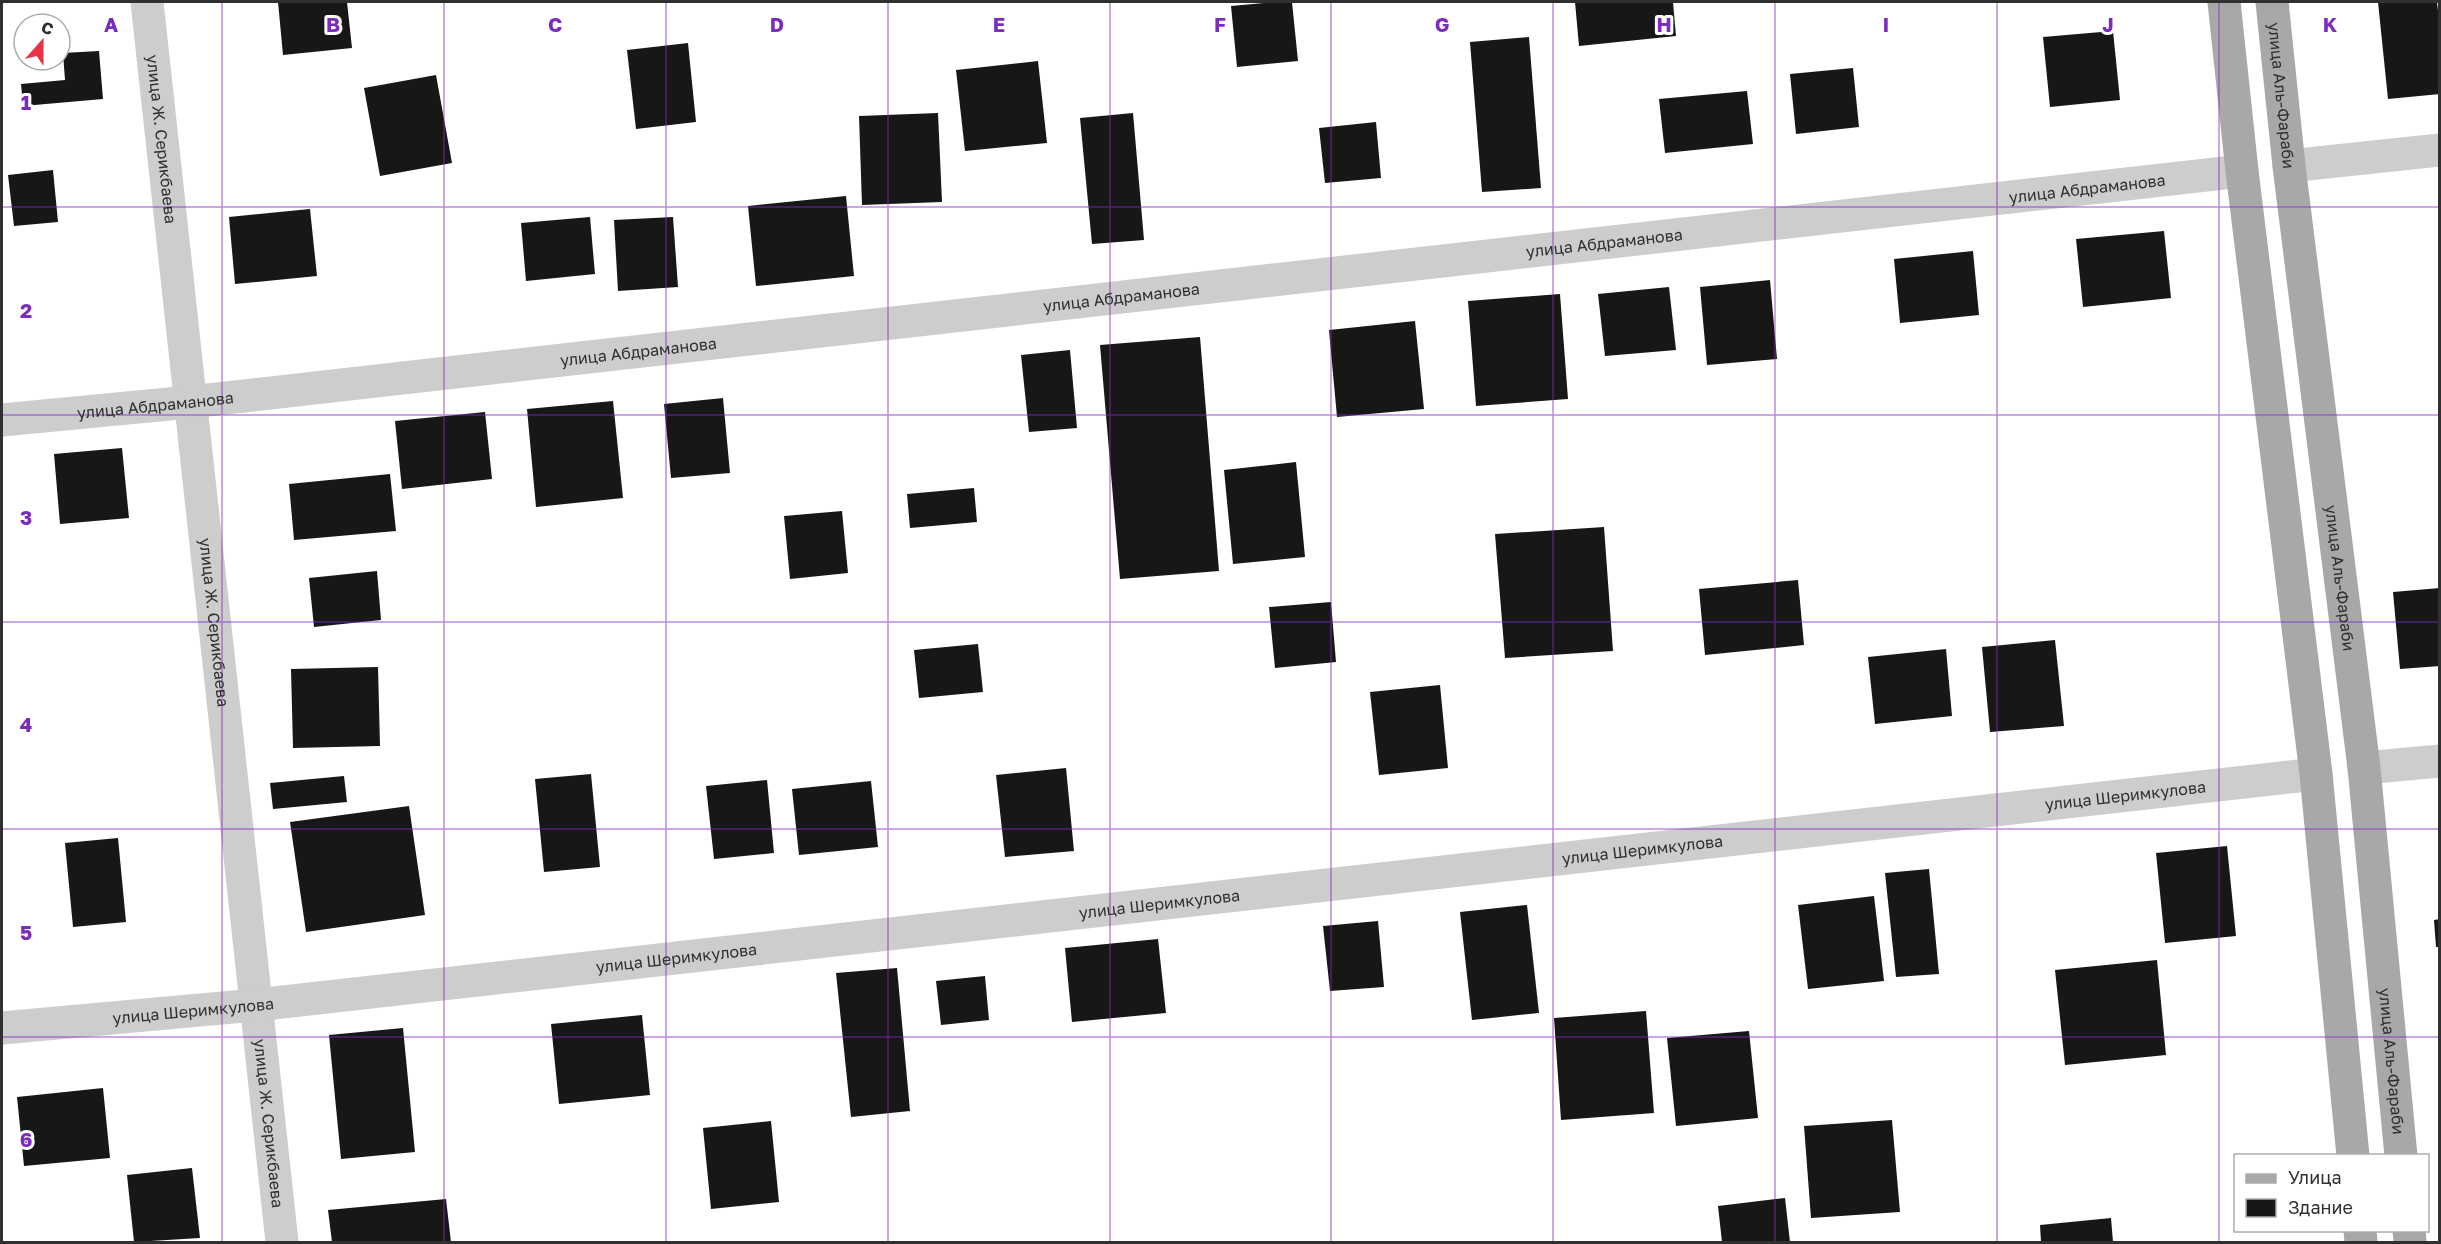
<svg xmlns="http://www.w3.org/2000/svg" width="2441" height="1244" font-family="'Golos Text',sans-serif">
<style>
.building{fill:#171717}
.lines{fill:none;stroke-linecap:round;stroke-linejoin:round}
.minor{stroke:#cdcdcd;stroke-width:33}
.major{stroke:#a8a8a8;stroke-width:33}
.grid{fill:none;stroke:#7b2cbf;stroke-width:1.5;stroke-opacity:0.55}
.labels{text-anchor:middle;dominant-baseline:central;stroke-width:6;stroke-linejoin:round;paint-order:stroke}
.street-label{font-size:16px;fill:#303030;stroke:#fff}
.grid-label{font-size:20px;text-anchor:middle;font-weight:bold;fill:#7b2cbf;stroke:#fff;stroke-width:6;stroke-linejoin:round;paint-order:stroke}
</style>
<rect width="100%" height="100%" fill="#fff"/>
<path class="building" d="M278 2H347L352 48 283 55Z
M1274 2H1292L1298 61 1237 67 1231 6Z
M1575 2H1673L1676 36 1579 46Z
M2378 2H2437L2440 28V94L2388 99Z
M2113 31 2120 100 2050 107 2043 37Z
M1529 37 1541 188 1482 192 1470 42Z
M688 43 696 122 636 129 627 50Z
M99 51 103 99 23 106 21 84 65 80 63 53Z
M1038 61 1047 143 965 151 956 70Z
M1853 68 1859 127 1796 134 1790 74Z
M436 75 452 163 380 176 364 88Z
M1747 91 1753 144 1665 153 1659 99Z
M938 113 942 202 862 205 859 116Z
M1133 113 1144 240 1092 244 1080 118Z
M1376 122 1381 178 1325 183 1319 128Z
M53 170 58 222 14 226 8 175Z
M846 196 854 276 756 286 748 206Z
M310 209 317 276 235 284 229 217Z
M590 217 595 274 526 281 521 223Z
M673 217 678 287 618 291 614 220Z
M2164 231 2171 298 2083 307 2076 239Z
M1973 251 1979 315 1900 323 1894 259Z
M1770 280 1777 359 1707 365 1700 287Z
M1669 287 1676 350 1605 356 1598 294Z
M1560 294 1568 399 1476 406 1468 301Z
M1415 321 1424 409 1337 417 1329 330Z
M1200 337 1219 571 1120 579 1100 345Z
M1070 350 1077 428 1029 432 1021 355Z
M723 398 730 473 671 478 664 404Z
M613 401 623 498 536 507 527 409Z
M485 412 492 479 402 489 395 421Z
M122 448 129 518 60 524 54 454Z
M1296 462 1305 557 1233 564 1224 470Z
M390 474 396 531 294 540 289 484Z
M974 488 977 522 910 528 907 494Z
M842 511 848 573 790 579 784 516Z
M1604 527 1613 651 1505 658 1495 534Z
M377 571 381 620 314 627 309 578Z
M1798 580 1804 645 1705 655 1699 589Z
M2440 588V666L2400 669 2393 592Z
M1331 602 1336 662 1275 668 1269 607Z
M2055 640 2064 726 1990 732 1982 647Z
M978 644 983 692 919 698 914 650Z
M1946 649 1952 716 1875 724 1868 657Z
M378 667 380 746 293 748 291 669Z
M1440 685 1448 768 1379 775 1370 692Z
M1066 768 1074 851 1005 857 996 775Z
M591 774 600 867 544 872 535 779Z
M344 776 347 802 273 809 270 783Z
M767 780 774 853 714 859 706 786Z
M871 781 878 847 799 855 792 789Z
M409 806 425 915 306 932 290 822Z
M118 838 126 922 73 927 65 843Z
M2227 846 2236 936 2165 943 2156 853Z
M1929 869 1939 974 1896 977 1885 873Z
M1874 896 1884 981 1808 989 1798 905Z
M1527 905 1539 1013 1472 1020 1460 912Z
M2440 919V947H2436L2434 920Z
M1378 921 1384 987 1330 991 1323 926Z
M1158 939 1166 1013 1072 1022 1065 948Z
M2157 960 2166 1055 2065 1065 2055 970Z
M897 968 910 1111 851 1117 836 973Z
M985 976 989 1020 941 1025 936 981Z
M1646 1011 1654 1113 1561 1120 1554 1018Z
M642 1015 650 1095 559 1104 551 1024Z
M403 1028 415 1152 341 1159 329 1035Z
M1749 1031 1758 1118 1676 1126 1667 1038Z
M103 1088 110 1158 24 1166 17 1097Z
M1892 1120 1900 1212 1811 1218 1804 1126Z
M771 1121 779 1202 711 1209 703 1128Z
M192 1168 200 1238 134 1242 127 1175Z
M1785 1198 1790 1242H1722L1718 1206Z
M446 1199 451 1242H332L328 1210Z
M2111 1218 2113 1242H2041L2040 1225Z"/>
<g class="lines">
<g class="minor">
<path id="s1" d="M147 2 282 1242"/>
<path d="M2289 166 2440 150"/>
<path id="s2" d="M2 420 190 402 2242 171"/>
<path d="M2364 768 2440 761"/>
<path id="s3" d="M2 1028 256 1005 2316 774"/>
</g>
<g class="major">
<path d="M2224 2 2242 171 2316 774 2353 1156"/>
<path id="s4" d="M2272 2 2289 166 2364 768 2401 1156"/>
<path d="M2360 1230 2361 1242"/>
<path d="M2409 1230 2410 1242"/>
</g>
</g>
<path class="grid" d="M222 2V1242M444 2V1242M666 2V1242M888 2V1242M1110 2V1242M1331 2V1242M1553 2V1242M1775 2V1242M1997 2V1242M2219 2V1242M2 207H2440M2 415H2440M2 622H2440M2 829H2440M2 1037H2440"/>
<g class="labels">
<g class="street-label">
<text stroke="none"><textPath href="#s4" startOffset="94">улица Аль-Фараби</textPath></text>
<text stroke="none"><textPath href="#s1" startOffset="138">улица Ж. Серикбаева</textPath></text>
<text stroke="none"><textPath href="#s2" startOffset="2098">улица Абдраманова</textPath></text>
<text stroke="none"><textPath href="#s2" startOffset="1612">улица Абдраманова</textPath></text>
<text stroke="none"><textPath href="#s2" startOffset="1126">улица Абдраманова</textPath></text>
<text stroke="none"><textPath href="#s2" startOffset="640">улица Абдраманова</textPath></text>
<text stroke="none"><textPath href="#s2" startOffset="154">улица Абдраманова</textPath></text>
<text stroke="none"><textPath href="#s4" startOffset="580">улица Аль-Фараби</textPath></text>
<text stroke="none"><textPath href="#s1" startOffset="624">улица Ж. Серикбаева</textPath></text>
<text stroke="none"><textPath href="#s3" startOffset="2136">улица Шеримкулова</textPath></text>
<text stroke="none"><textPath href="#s3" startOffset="1650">улица Шеримкулова</textPath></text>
<text stroke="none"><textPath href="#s3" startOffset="1164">улица Шеримкулова</textPath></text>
<text stroke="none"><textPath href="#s3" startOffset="678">улица Шеримкулова</textPath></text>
<text stroke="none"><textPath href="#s3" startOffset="192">улица Шеримкулова</textPath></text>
<text stroke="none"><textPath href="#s4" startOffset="1066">улица Аль-Фараби</textPath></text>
<text stroke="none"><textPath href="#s1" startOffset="1128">улица Ж. Серикбаева</textPath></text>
</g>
</g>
<g class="grid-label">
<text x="111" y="32">A</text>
<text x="333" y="32">B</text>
<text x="555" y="32">C</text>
<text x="777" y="32">D</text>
<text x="999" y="32">E</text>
<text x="1220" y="32">F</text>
<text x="1442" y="32">G</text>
<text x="1664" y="32">H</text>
<text x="1886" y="32">I</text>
<text x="2108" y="32">J</text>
<text x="2330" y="32">K</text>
<text x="26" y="110">1</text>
<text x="26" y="318">2</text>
<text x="26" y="525">3</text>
<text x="26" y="732">4</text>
<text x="26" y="940">5</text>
<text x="26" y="1147">6</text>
</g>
<rect width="2441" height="1244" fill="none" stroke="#303030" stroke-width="6"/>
<rect x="2234" y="1154" width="195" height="78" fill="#ffffff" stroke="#acacac" stroke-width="1.5"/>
<rect x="2246" y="1174" width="30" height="9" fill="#a8a8a8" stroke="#acacac" stroke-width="1.5"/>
<text x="2288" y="1184" font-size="18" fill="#303030">Улица</text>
<rect x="2246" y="1199" width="30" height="18" fill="#171717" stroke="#acacac" stroke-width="1.5"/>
<text x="2288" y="1214" font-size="18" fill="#303030">Здание</text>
<g transform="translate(42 42) rotate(21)"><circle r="28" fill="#ffffff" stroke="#acacac" stroke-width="1.5"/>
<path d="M0-4.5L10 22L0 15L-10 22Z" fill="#e63446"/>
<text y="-9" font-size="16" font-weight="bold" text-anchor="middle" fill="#303030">С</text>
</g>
</svg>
